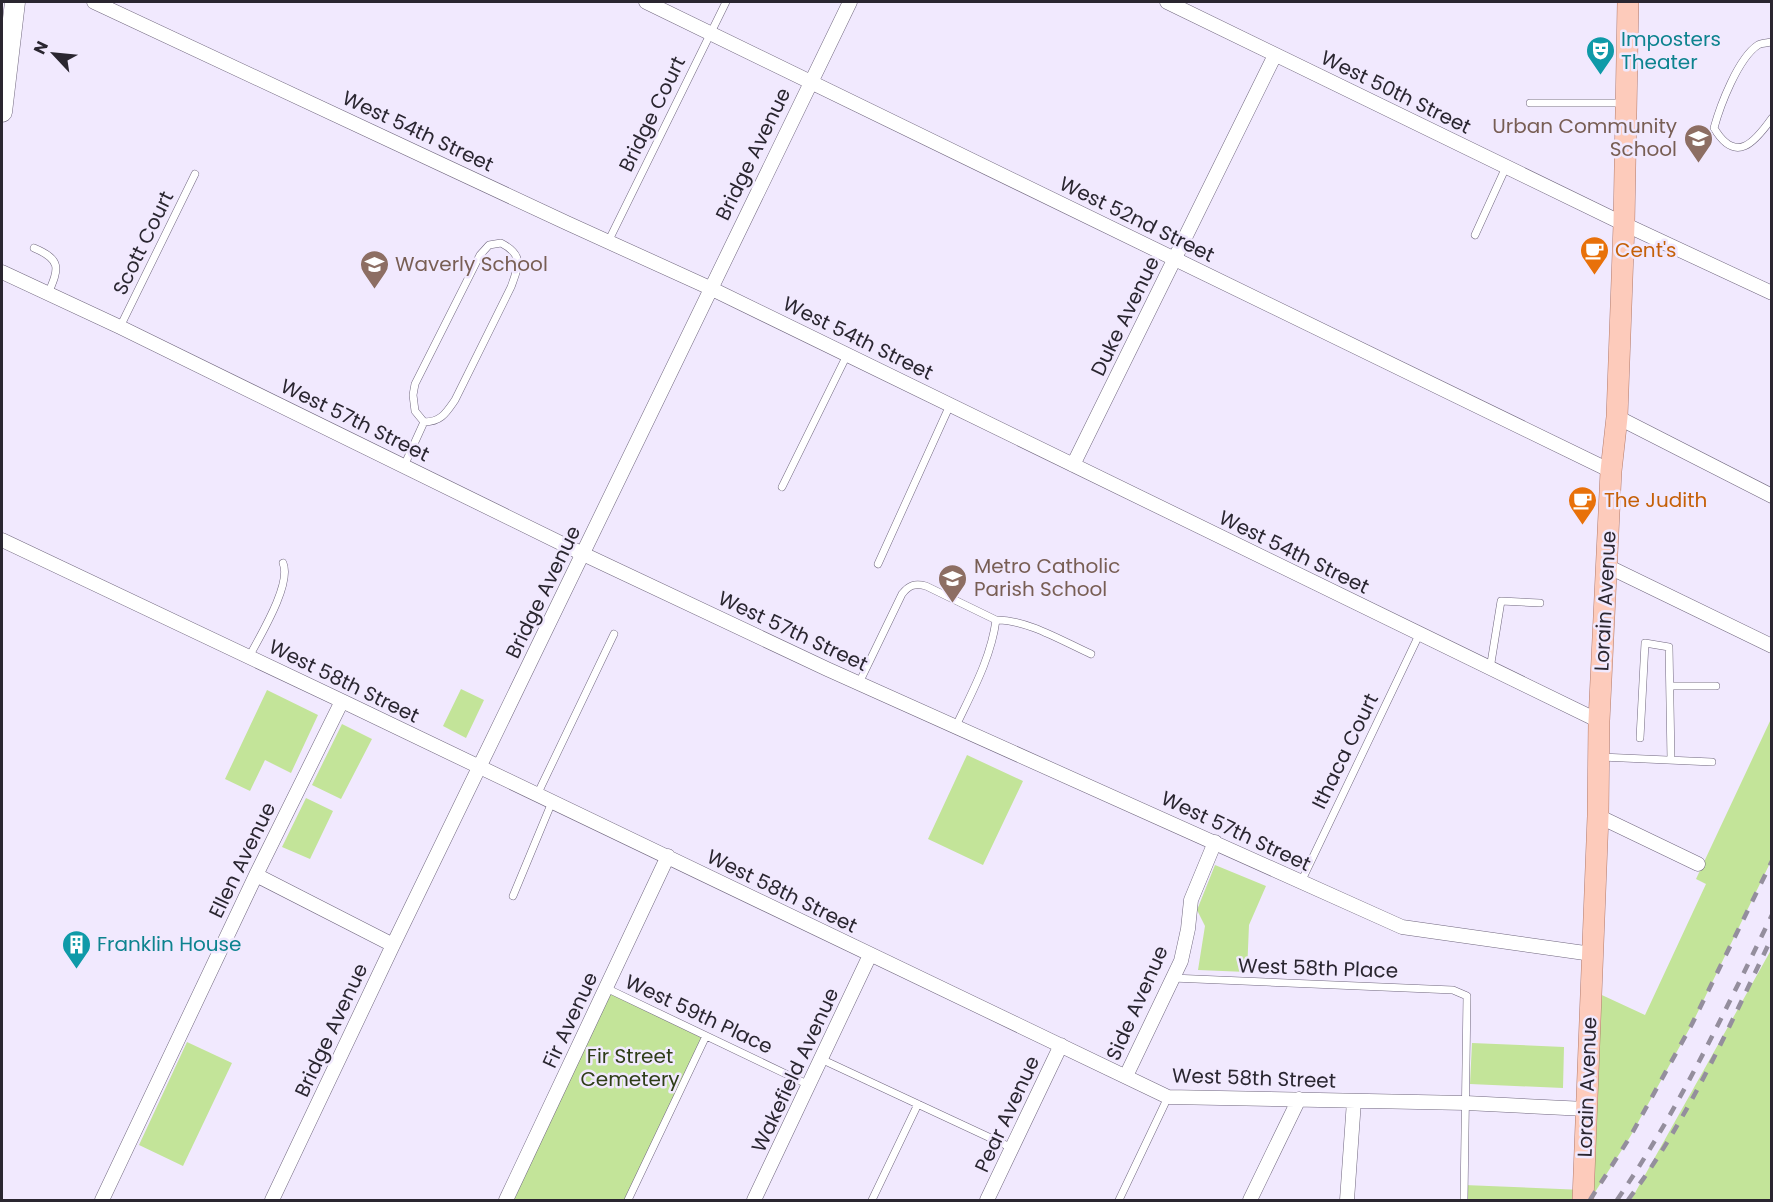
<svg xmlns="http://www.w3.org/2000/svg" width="1773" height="1202" font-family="Poppins,sans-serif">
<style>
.green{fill:#c3e499}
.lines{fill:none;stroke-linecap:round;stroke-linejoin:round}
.lane-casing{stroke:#70677e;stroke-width:8}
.street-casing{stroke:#70677e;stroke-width:15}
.secondary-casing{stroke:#70677e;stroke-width:21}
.primary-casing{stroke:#b27b6c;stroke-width:22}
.lane{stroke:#fff;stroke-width:7}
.street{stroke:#fff;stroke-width:14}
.secondary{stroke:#fff;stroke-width:20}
.primary{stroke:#fdcbbb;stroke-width:21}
.rail{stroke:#948e9d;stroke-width:4.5;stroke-dasharray:10 10;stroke-linecap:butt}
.labels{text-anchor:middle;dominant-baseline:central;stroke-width:5;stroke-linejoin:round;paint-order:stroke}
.culture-label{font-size:20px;fill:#0d838f;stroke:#f1e9fe;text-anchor:start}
.street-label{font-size:20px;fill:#2a2630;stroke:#f1e9fe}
.education-label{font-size:20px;fill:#785e54;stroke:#f1e9fe;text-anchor:start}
.food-label{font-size:20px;fill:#c56008;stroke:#f1e9fe;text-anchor:start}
.park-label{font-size:20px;fill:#2e3d17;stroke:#f1e9fe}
</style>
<rect width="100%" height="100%" fill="#f1e9fe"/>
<path class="green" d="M461 689 484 700 466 738 443 726Z
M267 690 318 715 291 773 265 760 250 791 225 779Z
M1771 719V861L1692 1024 1630 1137 1590 1200H1464V1185L1584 1190 1591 990 1645 1015 1706 884 1696 879Z
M342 724 372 739 341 799 312 785Z
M967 755 1023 781 983 865 928 839Z
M306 798 333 811 310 859 282 847Z
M1215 865 1266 886 1249 925 1247 972 1198 970 1205 926 1197 910Z
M1771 950V1200H1631Z
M606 988 706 1036 628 1200H506Z
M187 1042 232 1063 183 1166 139 1145Z
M1472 1043 1564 1047 1563 1088 1470 1084Z"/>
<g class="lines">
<defs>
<path id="lane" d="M1772 42C1767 43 1761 43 1758 45 1738 58 1720 106 1714 128 1736 165 1755 142 1772 118
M1530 103H1623
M1475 235 1506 167
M608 242 726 2
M501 243C524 255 519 265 511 287L455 400C446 413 441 422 424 422L415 411 413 395 415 384 480 255 489 245Z
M34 248C62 260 59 268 48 294
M120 327 195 174
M404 466 424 422
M782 487 847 355
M878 564 950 405
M996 620C1026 619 1064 642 1091 654
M249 657C260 636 292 584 283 563
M1490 669 1501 601 1540 603
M859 683 902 594C909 585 915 583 926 586L996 620C991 658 972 692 956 726
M1670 686H1716
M1640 738 1645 643 1669 647 1671 760
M1601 757 1712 762
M537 795 614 634
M1301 882 1419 635
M513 896 552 802
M1172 978 1453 990 1467 996 1464 1200
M606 988 809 1085
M821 1059 1012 1148
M628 1200 706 1036
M872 1200 918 1104
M1119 1200 1168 1097"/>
<path id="street" d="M94 2 567 223 710 288 1599 721
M646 2 1611 471
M1167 2 1624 224 1772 293
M2 272 120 327 583 554 827 669 1402 927 1592 954
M1617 417 1772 496
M1073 465 1275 55
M2 540 342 701 1168 1097 1466 1103 1586 1109
M1607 566 1772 646
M1598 816 1698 864
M256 875 393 945
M1126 1076 1181 961 1188 929 1191 900 1215 842
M102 1200 256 875 342 701
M272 1200 393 945 850 2
M506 1200 668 856
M754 1200 870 955
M987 1200 1061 1045
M1250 1200 1299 1099
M1347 1200 1354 1101"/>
<path id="secondary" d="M2 112 15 2"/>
<path id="primary" d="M1583 1200 1598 816 1599 721 1611 471 1617 417 1624 224 1628 2"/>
</defs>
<use href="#lane" class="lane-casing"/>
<use href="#street" class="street-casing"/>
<use href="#secondary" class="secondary-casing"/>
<use href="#primary" class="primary-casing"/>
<use href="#lane" class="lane"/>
<use href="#street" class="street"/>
<use href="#secondary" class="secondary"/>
<use href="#primary" class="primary"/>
<path class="rail" d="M1590 1200 1630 1137 1692 1024 1772 861
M1617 1200C1678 1111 1724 1013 1772 915
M1628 1200C1687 1122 1730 1025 1772 937"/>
</g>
<defs>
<symbol id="theatre-pin" viewBox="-11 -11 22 30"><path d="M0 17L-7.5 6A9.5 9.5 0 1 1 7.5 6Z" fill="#0f9aa8" stroke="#f1e9fe"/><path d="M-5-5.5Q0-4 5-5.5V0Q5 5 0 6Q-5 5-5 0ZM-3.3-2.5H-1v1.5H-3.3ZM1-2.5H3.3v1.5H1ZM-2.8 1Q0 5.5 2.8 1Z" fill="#fff"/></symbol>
<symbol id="school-pin" viewBox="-11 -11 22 30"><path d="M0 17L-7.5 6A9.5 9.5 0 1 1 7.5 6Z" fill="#8d6e63" stroke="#f1e9fe"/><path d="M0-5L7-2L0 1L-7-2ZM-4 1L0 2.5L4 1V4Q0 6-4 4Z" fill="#fff"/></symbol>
<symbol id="cafe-pin" viewBox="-11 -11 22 30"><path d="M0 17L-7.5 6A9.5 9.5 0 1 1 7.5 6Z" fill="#e8710a" stroke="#f1e9fe"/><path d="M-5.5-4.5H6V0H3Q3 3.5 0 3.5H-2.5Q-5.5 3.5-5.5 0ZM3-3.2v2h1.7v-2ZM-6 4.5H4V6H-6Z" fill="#fff"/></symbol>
<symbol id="building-pin" viewBox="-11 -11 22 30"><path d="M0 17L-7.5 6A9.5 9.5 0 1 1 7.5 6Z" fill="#0f9aa8" stroke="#f1e9fe"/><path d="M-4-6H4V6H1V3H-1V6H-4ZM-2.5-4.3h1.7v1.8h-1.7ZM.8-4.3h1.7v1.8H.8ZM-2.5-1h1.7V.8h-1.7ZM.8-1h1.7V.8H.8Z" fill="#fff"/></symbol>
</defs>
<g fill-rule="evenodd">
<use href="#theatre-pin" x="1584" y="34" width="33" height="45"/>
<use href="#school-pin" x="1682" y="122" width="33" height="45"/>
<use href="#cafe-pin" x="1578" y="234" width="33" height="45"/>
<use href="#school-pin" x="358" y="248" width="33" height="45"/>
<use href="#cafe-pin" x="1566" y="484" width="33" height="45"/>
<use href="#school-pin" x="936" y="562" width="33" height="45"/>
<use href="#building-pin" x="60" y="928" width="33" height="45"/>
</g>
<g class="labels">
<g class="culture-label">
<text x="1621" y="39">Imposters<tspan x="1621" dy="23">Theater</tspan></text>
<text x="97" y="944">Franklin House</text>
</g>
<g class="street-label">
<text transform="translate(1396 92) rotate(26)">West 50th Street</text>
<text transform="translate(652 114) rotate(-64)">Bridge Court</text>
<text transform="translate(418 131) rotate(25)">West 54th Street</text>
<text transform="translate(753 154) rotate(-64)">Bridge Avenue</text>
<text transform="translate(1137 219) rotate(26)">West 52nd Street</text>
<text transform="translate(143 243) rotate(-64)">Scott Court</text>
<text transform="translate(1125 316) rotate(-64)">Duke Avenue</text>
<text transform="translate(858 338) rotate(26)">West 54th Street</text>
<text transform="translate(355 420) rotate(26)">West 57th Street</text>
<text transform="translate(1294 552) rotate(26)">West 54th Street</text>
<text transform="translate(543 592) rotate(-64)">Bridge Avenue</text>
<text transform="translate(1605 601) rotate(-87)">Lorain Avenue</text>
<text transform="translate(793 631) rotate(25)">West 57th Street</text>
<text transform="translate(344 681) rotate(26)">West 58th Street</text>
<text transform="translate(1345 751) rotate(-64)">Ithaca Court</text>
<text transform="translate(1236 831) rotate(25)">West 57th Street</text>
<text transform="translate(242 860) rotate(-64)">Ellen Avenue</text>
<text transform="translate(782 891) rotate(26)">West 58th Street</text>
<text transform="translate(1318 968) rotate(2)">West 58th Place</text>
<text transform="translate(1137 1003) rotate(-66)">Side Avenue</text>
<text transform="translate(699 1014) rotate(25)">West 59th Place</text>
<text transform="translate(570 1020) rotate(-65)">Fir Avenue</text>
<text transform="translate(331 1030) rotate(-65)">Bridge Avenue</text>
<text transform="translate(795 1070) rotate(-65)">Wakefield Avenue</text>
<text transform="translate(1254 1078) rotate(2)">West 58th Street</text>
<text transform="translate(1587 1087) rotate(-88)">Lorain Avenue</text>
<text transform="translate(1007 1114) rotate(-65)">Pear Avenue</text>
</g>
<g class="education-label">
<text x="1677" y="126" text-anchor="end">Urban Community<tspan x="1677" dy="23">School</tspan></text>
<text x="395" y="264">Waverly School</text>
<text x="974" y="566">Metro Catholic<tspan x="974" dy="23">Parish School</tspan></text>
</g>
<g class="food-label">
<text x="1615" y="250">Cent's</text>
<text x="1604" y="500">The Judith</text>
</g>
<g class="park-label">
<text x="630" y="1056">Fir Street<tspan x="630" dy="23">Cemetery</tspan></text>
</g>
</g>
<rect width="1773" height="1202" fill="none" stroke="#2a2630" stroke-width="6"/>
<g transform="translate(54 54) rotate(296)" stroke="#f1e9fe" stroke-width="4.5" paint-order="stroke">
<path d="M0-4.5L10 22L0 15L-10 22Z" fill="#2a2630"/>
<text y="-9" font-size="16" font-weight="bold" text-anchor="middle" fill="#2a2630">N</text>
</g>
</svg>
